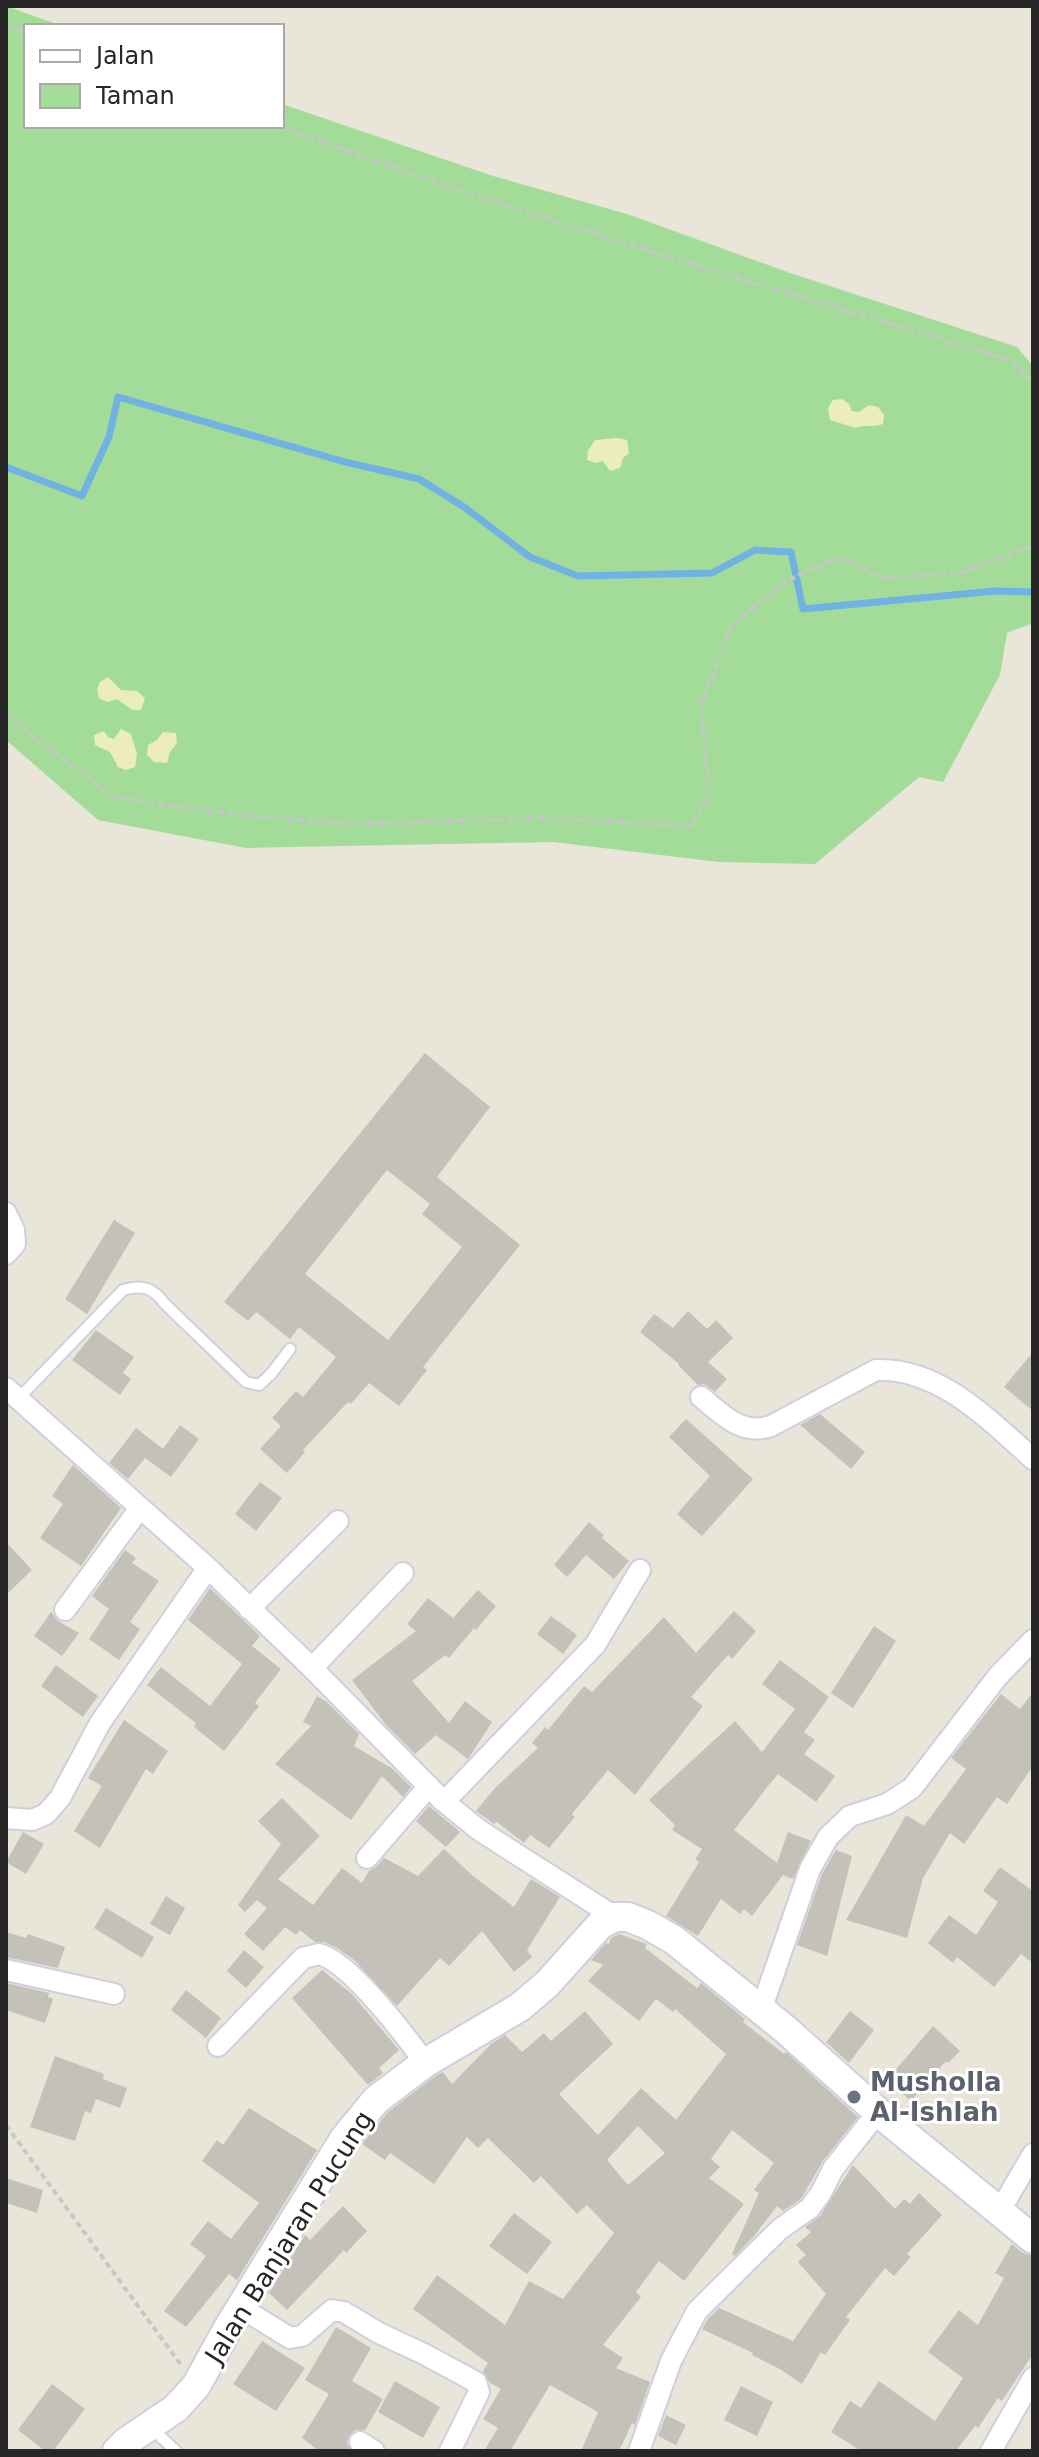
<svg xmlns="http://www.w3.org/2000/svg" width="1039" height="2457" font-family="'DejaVu Sans',sans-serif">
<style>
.green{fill:#a3dc98}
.sand{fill:#ecedbd}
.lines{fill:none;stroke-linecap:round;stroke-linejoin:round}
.stream{stroke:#71b2e5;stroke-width:7}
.building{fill:#c4c1b9;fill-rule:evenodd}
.lane-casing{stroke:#cecfdf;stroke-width:14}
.street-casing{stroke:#cecfdf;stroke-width:24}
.secondary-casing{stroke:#cecfdf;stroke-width:32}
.path{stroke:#c7c7c7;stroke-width:4;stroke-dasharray:6 4;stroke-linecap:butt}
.lane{stroke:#fff;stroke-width:10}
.street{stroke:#fff;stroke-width:20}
.secondary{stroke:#fff;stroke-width:28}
.worship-dot{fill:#6b7280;stroke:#fff;stroke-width:3}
.labels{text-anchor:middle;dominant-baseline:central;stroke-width:6;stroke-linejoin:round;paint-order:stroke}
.worship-label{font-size:26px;font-weight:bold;fill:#5b616d;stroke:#fff;text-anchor:start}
.street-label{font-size:26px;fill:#272727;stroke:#fff}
</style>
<rect width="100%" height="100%" fill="#e9e5d9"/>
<path class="green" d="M6 6 62 26H26V126H282V104L493 176 630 215 790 273 1017 347 1033 366V623L1007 633 1000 675 943 782 919 777 815 864 719 862 553 842 246 848 98 820 6 740Z"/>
<path class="sand" d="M842 399 849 404 852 411 859 412 869 405 878 407 884 415 883 424C873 428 865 424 856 428L830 420 828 408 833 400Z
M618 438 627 440 629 453 623 458 620 468 610 471 603 461 595 463 587 460 588 451 595 440Z
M108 677 121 690 137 691 145 698 141 710H132L117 699 107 702 99 698 97 689 100 682Z
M121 729 131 734 137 754 135 767 126 770 118 767 110 752 95 745 94 735 104 731 108 737 114 739Z
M163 732 176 733 177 743 170 752 167 763 154 762 147 755 148 745 157 740Z"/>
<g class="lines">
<path class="stream" d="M6 467 82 496 109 437 118 397 345 462 419 479 464 507 530 557 578 576 712 573 755 550 791 552 803 609 995 591 1033 592"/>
</g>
<path class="building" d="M425 1053 490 1107 437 1177 520 1245 423 1367 427 1370 399 1406 369 1383 351 1404 348 1402 303 1450 305 1452 287 1473 260 1449 281 1426 272 1418 296 1391 303 1397 336 1357 299 1327 290 1339 256 1312 248 1321 224 1302ZM387 1170 430 1204 422 1214 462 1247 388 1340 305 1274Z
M114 1220 135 1233 87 1314 65 1299Z
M688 1311 707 1329 716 1320 733 1338 708 1362 727 1379 715 1392 704 1384 698 1385 678 1365 679 1364 640 1332 654 1314 673 1328Z
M96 1330 134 1357 123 1373 131 1379 120 1395 72 1360Z
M1033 1352V1411L1004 1387Z
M820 1414 865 1452 851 1469 800 1425Z
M686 1419 753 1479 702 1536 677 1514 710 1476 669 1437Z
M180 1425 199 1439 171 1477 145 1458 128 1479 109 1463 136 1428 163 1449Z
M73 1465 121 1508 81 1566 40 1538 63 1504 52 1496Z
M260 1482 282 1498 256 1531 235 1514Z
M589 1522 604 1535 602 1538 629 1561 614 1579 586 1555 567 1577 554 1565Z
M6 1542 32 1570 6 1595Z
M125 1550 136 1558 132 1563 159 1581 130 1622 140 1629 119 1660 89 1639 109 1609 92 1596Z
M210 1588 260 1636 252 1646 281 1669 255 1703 259 1706 224 1751 194 1727 196 1723 147 1685 161 1667 210 1706 242 1664 188 1620Z
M478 1590 496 1606 476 1630 474 1628 449 1658 445 1655 412 1681 449 1723 465 1701 492 1722 468 1759 436 1735 415 1754 386 1725 352 1680 416 1631 407 1624 428 1598 453 1618Z
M734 1611 756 1631 732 1659 728 1655 691 1697 703 1706 635 1795 608 1770 572 1814 575 1817 549 1848 530 1835 524 1843 497 1822 494 1824 476 1811 495 1788 538 1748 532 1743 545 1727 548 1730 584 1686 592 1692 664 1617 696 1653Z
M51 1612 58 1621 79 1633 62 1656 34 1636Z
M551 1616 577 1635 563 1654 537 1634Z
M874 1626 896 1641 853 1708 831 1693Z
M780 1660 829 1697 804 1732 815 1740 804 1754 835 1776 816 1802 778 1774 768 1786 734 1830 777 1863 788 1832 811 1841 793 1879 783 1875 752 1916 744 1909 740 1914 721 1899 698 1936 666 1916 699 1862 695 1859 702 1849 672 1830 675 1825 649 1800 735 1721 762 1752 795 1709 762 1684Z
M56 1665 98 1696 83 1717 41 1686Z
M1033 1692V1766L1007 1804 997 1797 964 1844 950 1833 923 1878 907 1938 846 1920 906 1815 924 1826 966 1769 951 1758 1001 1694 1020 1709Z
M317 1696 327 1702 359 1734 354 1746 393 1769 411 1787 403 1797 382 1776 351 1820 275 1764 311 1726 303 1722Z
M124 1720 168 1751 153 1774 146 1769 100 1848 74 1831 102 1786 88 1778Z
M282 1798 320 1836 278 1879 313 1905 342 1868 362 1883 369 1871 376 1867 384 1858 418 1876 444 1849 473 1876 514 1907 531 1879 560 1897 527 1950 532 1957 514 1972 482 1931 449 1966 440 1958 397 2006 354 1960 337 1948 324 1942H315L300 1930 296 1935 285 1927 263 1951 244 1934 267 1908 257 1900 245 1912 238 1905 281 1844 258 1821Z
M429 1806 460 1832 446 1847 416 1821Z
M23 1832 44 1844 26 1874 6 1862Z
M836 1850 852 1856 827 1956 797 1945 822 1874Z
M1000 1867 1033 1891V1963L1021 1954 994 1987 957 1957 953 1963 928 1943 949 1915 976 1935 998 1902 983 1891Z
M166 1896 185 1908 170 1935 150 1924Z
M106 1908 154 1937 142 1958 94 1928Z
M6 1932 26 1938 28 1934 65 1947 58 1968 6 1957Z
M619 1934 647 1944 645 1948 697 1988 701 1983 745 2019 743 2022 784 2054 786 2052 858 2117 823 2161 801 2199 783 2211 777 2206 755 2235 735 2256 732 2254 759 2193 754 2190 774 2163 732 2130 711 2159 720 2167 709 2178 744 2204 684 2281 659 2261 636 2292 641 2297 603 2345 623 2358 616 2368 650 2382 635 2425 632 2423 619 2451H581L598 2412 550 2385 510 2451H484L498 2428 483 2419 501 2389 490 2383 483 2371 488 2363 413 2309 437 2275 505 2325 529 2281 563 2299 614 2233 587 2205 577 2214 541 2176 534 2183 488 2138 478 2148 467 2137 434 2184 390 2153 385 2160 362 2144 388 2112 434 2077 443 2072 452 2084 491 2044 505 2035 522 2052 544 2033 551 2041 585 2011 613 2044 559 2094 598 2135 641 2088 676 2120 726 2054 675 2009 673 2012 656 1999 639 2021 588 1981 603 1965 591 1960 606 1943 609 1944 611 1938ZM638 2126 665 2153 628 2185 607 2160Z
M244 1950 264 1967 246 1988 227 1971Z
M322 1970 352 1994 399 2050 379 2068 383 2073 368 2085 292 1998Z
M6 1983 49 1993 48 1997 53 1999 45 2023 6 2010Z
M186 1990 221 2018 206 2038 171 2010Z
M850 2011 874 2030 849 2063 826 2042Z
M933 2026 960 2051 948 2063 946 2061 911 2101 887 2080Z
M55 2056 104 2074 103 2079 127 2088 120 2108 96 2099 91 2113 85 2111 75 2141 30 2127Z
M249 2108 317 2150 239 2277 237 2280 229 2274 186 2327 164 2311 206 2256 190 2244 208 2221 231 2239 259 2203 202 2161 217 2140 223 2145Z
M853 2165 895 2209 904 2199 910 2204 919 2193 942 2215 907 2254 911 2257 894 2276 885 2268 846 2317 850 2320 825 2355 821 2352 802 2384 780 2369 752 2355 753 2353 702 2329 708 2319 719 2308 793 2341 826 2294 798 2262 806 2255 796 2245 811 2232 805 2227 820 2216Z
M6 2178 43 2190 37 2213 6 2203Z
M343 2206 367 2231 346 2253 344 2250 287 2310 269 2293 305 2235 310 2240Z
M514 2213 552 2242 527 2274 489 2246Z
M1012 2244 1023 2253 1033 2256V2354L1002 2401 998 2398 978 2428 975 2426 956 2451H861L831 2432 850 2401 861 2408 879 2381 935 2421 963 2378 928 2352 959 2310 978 2325 1004 2278 995 2273Z
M336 2327 371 2348 352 2381 383 2399 365 2430H355L349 2436 347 2442 351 2451H319L302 2438 329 2394 305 2380Z
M262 2341 305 2368 276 2411 233 2384Z
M395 2381 440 2407 423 2438 378 2412Z
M52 2384 85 2409 53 2451H45L18 2430Z
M741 2386 773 2402 757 2436 724 2420Z
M666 2415 686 2425 676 2445 658 2436Z"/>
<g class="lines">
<defs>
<path id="lane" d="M17 1400 123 1290C143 1284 153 1288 165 1304L246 1382 259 1385 271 1374 290 1349
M151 2428 176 2451"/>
<path id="street" d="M6 1254 15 1244 14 1230 6 1213
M6 1388 208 1568 312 1668 442 1800 479 1830 615 1917
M701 1397C722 1414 741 1436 771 1426L876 1370C939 1367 989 1420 1033 1459
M249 1609 338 1521
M65 1610 140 1508
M312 1668 403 1573
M444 1802 595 1645 640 1570
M6 1818 32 1820 46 1814 60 1798 100 1723 208 1568
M367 1858 429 1786
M6 1970 114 1994
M761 2010 810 1869 828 1837 850 1816 887 1804 912 1788 998 1676 1033 1640
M218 2046 303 1958 319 1954C350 1962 406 2036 425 2063
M999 2212 1033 2154
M240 2307 290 2338 302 2336 332 2310 344 2312 379 2333 424 2354 476 2382 479 2392 450 2451
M360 2442 374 2451
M639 2451 671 2361 697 2311 780 2229 810 2208 821 2193 833 2169 878 2112
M991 2451 1033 2378"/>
<path id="secondary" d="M117 2451 126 2442 176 2408 196 2386 228 2328 344 2139 376 2100 425 2063 520 2007 547 1984 600 1925 615 1917H628L648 1925 674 1940 785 2029 878 2112 1033 2239"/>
</defs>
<use href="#lane" class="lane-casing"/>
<use href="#street" class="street-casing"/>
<use href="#secondary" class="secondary-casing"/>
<path class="path" d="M6 27 26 33
M280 126C520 216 766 286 1011 360L1033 382
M6 716 114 797 237 815 353 824 546 818 692 826 710 790 700 707 732 625 785 582 813 568 842 558 882 578 960 573 1033 546
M6 2125 181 2365"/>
<use href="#lane" class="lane"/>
<use href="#street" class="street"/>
<use href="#secondary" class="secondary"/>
</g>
<circle class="worship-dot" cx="854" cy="2097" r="8"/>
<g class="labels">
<g class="worship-label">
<text x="870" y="2082">Musholla<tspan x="870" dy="30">Al-Ishlah</tspan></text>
</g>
<g class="street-label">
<text transform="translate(289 2237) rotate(-58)">Jalan Banjaran Pucung</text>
</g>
</g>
<rect width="1039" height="2457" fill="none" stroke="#272727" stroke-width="16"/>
<rect x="24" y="24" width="260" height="104" fill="#ffffff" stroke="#a9a9a9" stroke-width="2"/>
<rect x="40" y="50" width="40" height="12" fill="#ffffff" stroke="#a9a9a9" stroke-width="2"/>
<text x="96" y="64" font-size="24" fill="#272727">Jalan</text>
<rect x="40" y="84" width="40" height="24" fill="#a3dc98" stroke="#a9a9a9" stroke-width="2"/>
<text x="96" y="104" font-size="24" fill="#272727">Taman</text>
</svg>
